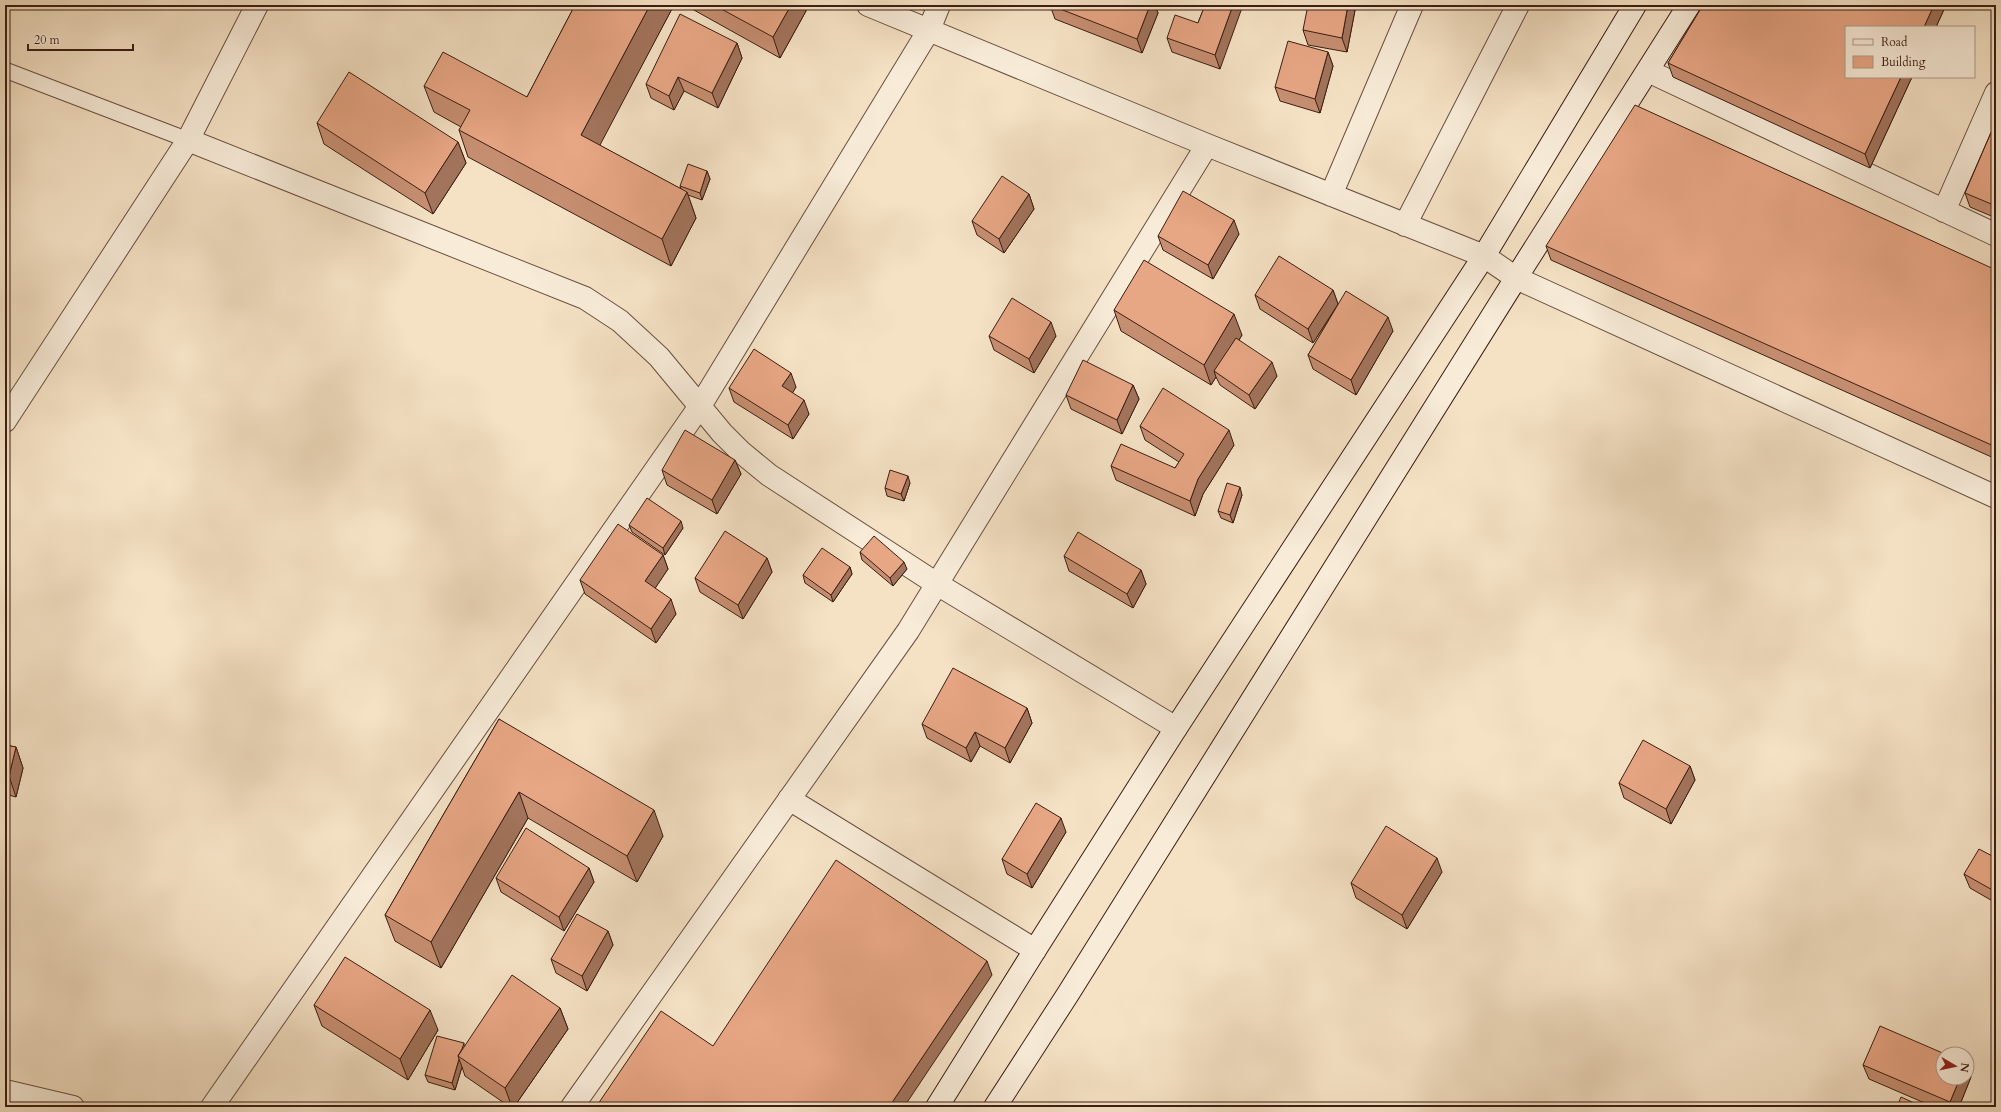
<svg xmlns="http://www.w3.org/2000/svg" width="2001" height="1112" font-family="Cardo,serif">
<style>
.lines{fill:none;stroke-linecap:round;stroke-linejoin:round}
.service-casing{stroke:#6a4f40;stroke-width:17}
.minor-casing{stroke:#6a4f40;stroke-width:24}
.tertiary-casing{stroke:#6a4f40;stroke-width:24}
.secondary-casing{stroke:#3c1e13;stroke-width:24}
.service{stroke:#f8ecd9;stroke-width:15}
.minor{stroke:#f8ecd9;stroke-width:22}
.tertiary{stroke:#f8ecd9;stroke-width:22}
.secondary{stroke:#f8ecd9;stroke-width:22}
.wall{fill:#c78f72;stroke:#3c1e13}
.shaded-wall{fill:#a2745c;stroke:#3c1e13}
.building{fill:#e7a684;stroke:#3c1e13}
</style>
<rect width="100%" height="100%" fill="#f5e2c5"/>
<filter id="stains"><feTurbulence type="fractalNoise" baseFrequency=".005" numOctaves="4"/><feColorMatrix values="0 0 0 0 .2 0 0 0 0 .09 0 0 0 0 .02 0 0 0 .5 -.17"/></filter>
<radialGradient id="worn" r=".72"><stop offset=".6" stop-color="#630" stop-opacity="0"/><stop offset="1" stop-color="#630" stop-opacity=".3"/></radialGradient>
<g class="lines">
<defs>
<path id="service" d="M5 70 188 140"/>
<path id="minor" d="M868 5 1207 145 1484 256 1516 278 1996 497
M1648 71 1996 235
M188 140 585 298 620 321 659 357 722 433 741 452 769 475 937 584 1176 728
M1331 195 1412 5
M1944 211 1996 93
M1405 225 1518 5
M5 421 188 140 257 5
M789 799 1035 950
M212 1107 700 406 929 30 939 5
M572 1107 908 631 1207 145"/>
<path id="tertiary" d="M5 1091 73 1107"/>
<path id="secondary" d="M937 1107 1035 950 1176 728 1484 256 1635 5
M995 1107 1068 994 1516 278 1689 5"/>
</defs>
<use href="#service" class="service-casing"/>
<use href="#minor" class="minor-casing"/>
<use href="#tertiary" class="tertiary-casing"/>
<use href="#secondary" class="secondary-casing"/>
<use href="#service" class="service"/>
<use href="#minor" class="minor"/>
<use href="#tertiary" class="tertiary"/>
<use href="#secondary" class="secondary"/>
</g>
<path class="wall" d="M575 5H674L599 145 681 189 680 186 707 171 710 179 702 200 688 195 696 218 671 266 468 157 459 130 461 127 434 112 424 86 527 97Z
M685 5H804L806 11 780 58Z
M1050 5H1155L1158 13 1142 53 1055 19Z
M1205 5 1220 69 1172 52 1167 38 1198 23Z
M1356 5 1347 52 1308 45 1303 30Z
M1703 5H1946L1936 27H1846V77H1912L1870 168 1673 77 1668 63Z
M737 43 742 58 718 108 684 91 674 110 651 98 646 84Z
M1328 52 1333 66 1320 113 1280 101 1275 87Z
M1996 121V218L1970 207 1965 193Z
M317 123 458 142 466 163 433 214 324 144Z
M1029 194 1034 209 1004 253 977 235 972 221Z
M1239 234 1213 279 1163 250 1158 236Z
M1546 246 1996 270V459L1551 260Z
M1333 290 1338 304 1393 331 1356 395 1313 369 1308 355 1338 305 1313 343 1260 309 1255 295Z
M1114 310 1242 335 1239 340 1277 376 1255 409 1220 385 1216 377 1211 385 1121 331Z
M989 336H1056L1034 373 994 350Z
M1133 385 1139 399 1122 434 1071 409 1066 395Z
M796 387 792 393 809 414 793 439 734 402 729 388Z
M1140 426 1234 445 1203 494 1195 516 1116 480 1111 466 1175 468 1179 462 1145 440Z
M735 460 741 474 717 514 667 485 662 470Z
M910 483 904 501 887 496 885 488Z
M1242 495 1233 523 1221 518 1218 511Z
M629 525 683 528 665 555 632 532Z
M860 552 907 569 893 586 862 560Z
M663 555 668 569 655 588 676 614 656 643 585 594 580 580Z
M1064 556 1141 570 1146 584 1133 608 1069 571Z
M767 558 772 572 743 619 700 592 695 578Z
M850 567 852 574 833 602 805 583 803 575Z
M1027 708 1032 723 1010 763 980 746 971 762 927 738 922 724Z
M499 719 663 836 637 882 528 818 441 968 395 941 385 915Z
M5 745 16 747 23 768 16 797 5 794Z
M1690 766 1695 780 1671 824 1624 798 1619 783Z
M1066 832 1032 888 1007 874 1002 859Z
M1996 858V903L1970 888 1964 874Z
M589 868 594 882 564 931 501 892 496 878Z
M1442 872 1407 929 1356 898 1351 883Z
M608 931 613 945 587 991 556 973 551 959Z
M314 1005 438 1030 408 1080 322 1026Z
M560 1008 568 1029 514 1107H510L465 1076 462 1067 455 1090 428 1082 425 1075 464 1043V1046Z
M1863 1065 1971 1077 1959 1107H1934L1869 1079Z"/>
<path class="shaded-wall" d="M650 5H674L591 162 581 135Z
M791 5H804L806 11 780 58 773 37Z
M1150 5H1155L1158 13 1142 53 1137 39Z
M1233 5H1243L1220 69 1215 55Z
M1348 5H1356L1347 52 1342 38Z
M1934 5H1946L1936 27H1924Z
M737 43 742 58 718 108 712 93Z
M1328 52 1333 66 1320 113 1315 99Z
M678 77 684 91 674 110 669 96Z
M1901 77H1912L1870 168 1865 154Z
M458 142 466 163 433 214 425 193Z
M707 171 710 179 702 200 700 193Z
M687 192 696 218 671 266 662 239Z
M1029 194 1034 209 1004 253 999 239Z
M1234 220 1239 234 1213 279 1208 265Z
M1333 290 1338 304 1313 343 1308 329Z
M1234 314 1242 335 1218 373 1214 371 1216 377 1211 385 1204 365Z
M1388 317 1393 331 1356 395 1351 380Z
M1051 322 1056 336 1034 373 1029 359Z
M1272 362 1277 376 1255 409 1249 395Z
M791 373 796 387 788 401 782 386Z
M1133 385 1139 399 1122 434 1117 420Z
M804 400 809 414 793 439 788 425Z
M1229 430 1234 445 1203 494 1195 516 1190 501 1198 479Z
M735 460 741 474 717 514 712 500Z
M908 476 910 483 904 501 901 494Z
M1240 487 1242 495 1233 523 1230 515Z
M681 521 683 528 665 555 663 548Z
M663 555 668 569 650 596 645 581Z
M767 558 772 572 743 619 738 605Z
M904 562 907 569 893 586 890 578Z
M850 567 852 574 833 602 831 595Z
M1141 570 1146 584 1133 608 1127 594Z
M671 599 676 614 656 643 651 629Z
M1027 708 1032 723 1010 763 1005 748Z
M975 732 980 746 971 762 966 748Z
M16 747 23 768 16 797 9 776Z
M1690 766 1695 780 1671 824 1666 809Z
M519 792 528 818 441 968 431 942Z
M5 804 8 814 5 829Z
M654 810 663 836 637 882 627 856Z
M1061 818 1066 832 1032 888 1027 874Z
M1437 858 1442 872 1407 929 1402 915Z
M589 868 594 882 564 931 559 917Z
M608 931 613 945 587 991 582 976Z
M987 961 992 975 904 1107H889Z
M560 1008 568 1029 514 1107H512L505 1088Z
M430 1010 438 1030 408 1080 400 1059Z
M459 1059 462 1067 455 1090 452 1083Z
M1967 1065 1971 1077 1959 1107H1952L1950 1102 1960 1078H1967Z"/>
<path class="building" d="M575 5H650L581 135 687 192 662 239 459 130 470 110 424 86 443 52 527 97Z
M714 5H791L773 37Z
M1050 5H1150L1137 39Z
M1205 5H1233L1215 55 1167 38 1175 15 1198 23Z
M1308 5H1348L1342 38 1303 30Z
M1703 5H1934L1924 27H1846V77H1901L1865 154 1668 63Z
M680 14 737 43 712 93 678 77 669 96 646 84Z
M1288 41 1328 52 1315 99 1275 87Z
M349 72 458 142 425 193 317 123Z
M1635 105 1996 270V447L1546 246Z
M1996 121V206L1965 193Z
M688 164 707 171 700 193 680 186Z
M1002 176 1029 194 999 239 972 221Z
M1183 191 1234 220 1208 265 1158 236Z
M1279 256 1333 290 1308 329 1255 295Z
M1144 260 1234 314 1204 365 1114 310Z
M1346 291 1388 317 1351 380 1308 355Z
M1012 298 1051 322 1029 359 989 336Z
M1236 338 1272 362 1249 395 1214 371Z
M754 349 791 373 782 386 804 400 788 425 729 388Z
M1083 360 1133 385 1117 420 1066 395Z
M1163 388 1229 430 1198 479 1190 501 1111 466 1121 444 1175 468 1184 454 1140 426Z
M685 430 735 460 712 500 662 470Z
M890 470 908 476 901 494 885 488Z
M1227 483 1240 487 1230 515 1218 511Z
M647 498 681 521 663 548 629 525Z
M618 524 663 555 645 581 671 599 651 629 580 580Z
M725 531 767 558 738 605 695 578Z
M1078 532 1141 570 1127 594 1064 556Z
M874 536 904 562 890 578 860 552Z
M822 548 850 567 831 595 803 575Z
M953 668 1027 708 1005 748 975 732 966 748 922 724Z
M499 719 654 810 627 856 519 792 431 942 385 915Z
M1643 740 1690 766 1666 809 1619 783Z
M5 745 16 747 9 776 5 775Z
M1036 803 1061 818 1027 874 1002 859Z
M1386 826 1437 858 1402 915 1351 883Z
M526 828 589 868 559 917 496 878Z
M1979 849 1996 858V892L1964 874Z
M836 860 987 961 889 1107H596L661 1011 713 1046Z
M577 914 608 931 582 976 551 959Z
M345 957 430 1010 400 1059 314 1005Z
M512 975 560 1008 505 1088 458 1056Z
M1880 1026 1945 1054H1943V1078H1960L1950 1102 1863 1065Z
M437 1036 464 1043 462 1049 458 1056 459 1059 452 1083 425 1075Z
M1901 1097 1923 1107H1897Z"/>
<rect width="2001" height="1112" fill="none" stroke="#f5e2c5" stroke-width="20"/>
<rect x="6" y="6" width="1989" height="1100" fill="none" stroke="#3c1e13" stroke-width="2"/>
<rect x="10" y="10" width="1981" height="1092" fill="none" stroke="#3c1e13"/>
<rect x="1845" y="26" width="130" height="52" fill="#f8ecd9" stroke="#ad9a8a"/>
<rect x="1853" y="39" width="20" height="6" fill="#f8ecd9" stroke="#ad9a8a"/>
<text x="1881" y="46" font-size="12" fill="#3c1e13">Road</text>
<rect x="1853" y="56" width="20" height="12" fill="#e7a684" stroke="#ad9a8a"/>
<text x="1881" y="66" font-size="12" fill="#3c1e13">Building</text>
<g transform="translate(1955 1066) rotate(99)"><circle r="19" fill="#f8ecd9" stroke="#ad9a8a"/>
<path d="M0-3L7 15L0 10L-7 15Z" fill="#8f2418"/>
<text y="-6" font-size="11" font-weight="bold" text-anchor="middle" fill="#3c1e13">N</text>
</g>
<path d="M28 44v6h105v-6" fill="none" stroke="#3c1e13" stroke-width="2"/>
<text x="34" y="44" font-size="12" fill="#3c1e13" stroke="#f8ecd9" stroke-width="3" paint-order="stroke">20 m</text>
<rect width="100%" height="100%" filter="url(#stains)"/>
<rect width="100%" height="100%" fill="url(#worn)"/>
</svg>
